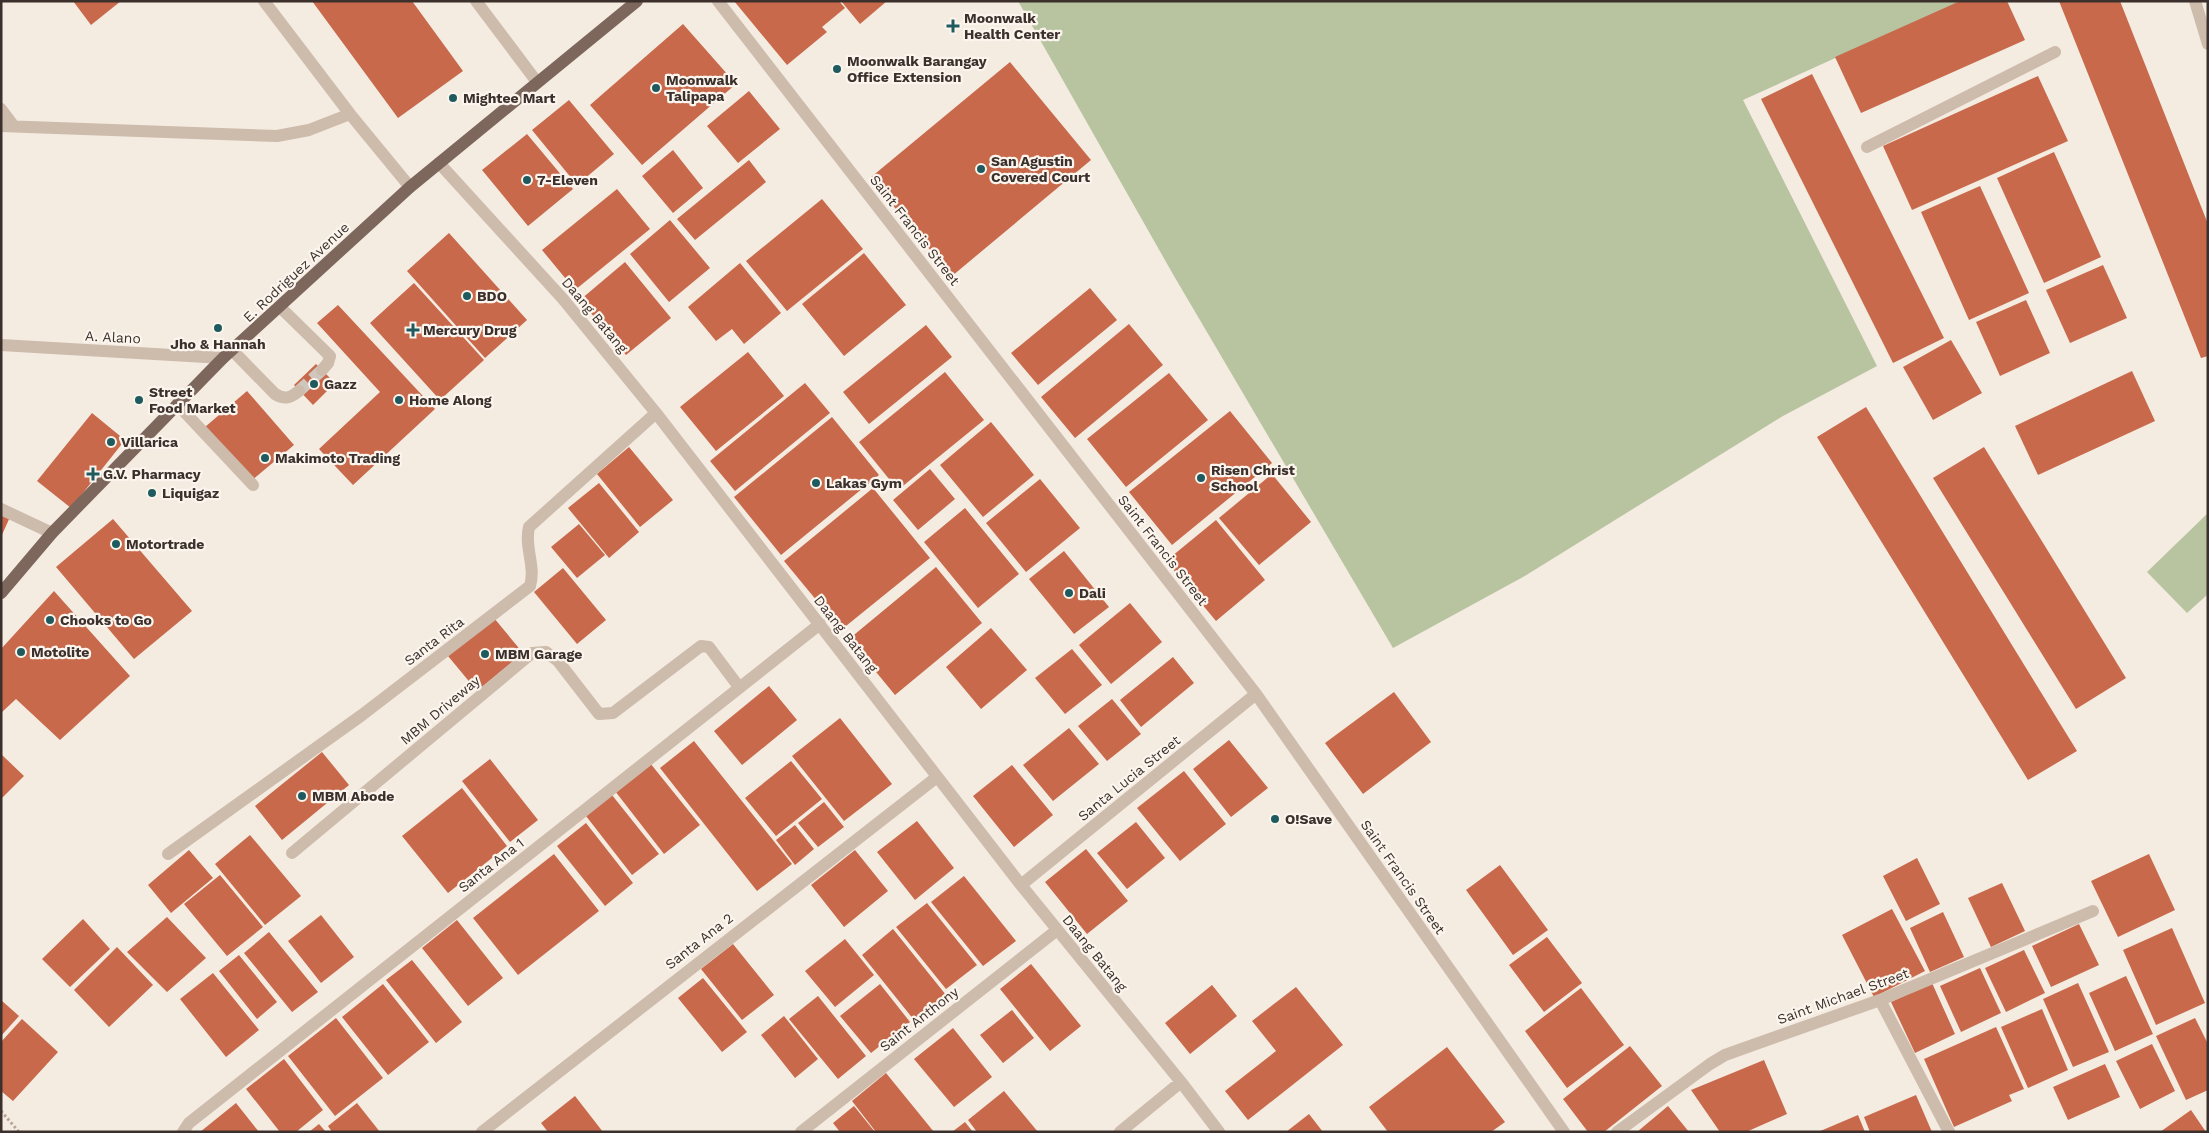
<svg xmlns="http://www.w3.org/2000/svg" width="2209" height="1133" font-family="'Work Sans',sans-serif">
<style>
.green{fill:#b8c4a0}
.building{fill:#c8694b}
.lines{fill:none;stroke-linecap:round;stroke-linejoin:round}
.minor-tunnel{stroke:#cfc6bd;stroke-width:12;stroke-dasharray:12 6;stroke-linecap:butt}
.path{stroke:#b9a596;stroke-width:3;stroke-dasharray:2.5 2.5;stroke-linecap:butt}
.minor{stroke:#cdbbac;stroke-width:12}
.major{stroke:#7d675c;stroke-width:12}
.poi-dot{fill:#1f5a5e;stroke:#fbf5ee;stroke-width:2}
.labels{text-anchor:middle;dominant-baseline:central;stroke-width:4.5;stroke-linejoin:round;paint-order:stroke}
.poi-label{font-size:14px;font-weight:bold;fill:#3b302b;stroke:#fbf5ee;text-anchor:start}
.street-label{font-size:14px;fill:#3b302b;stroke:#fbf5ee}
</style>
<rect width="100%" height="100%" fill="#f4ebe1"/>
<path class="green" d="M1018 1H1961L1743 100 1877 366 1783 416 1523 577 1393 648 1174 276Z
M2208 513V594L2187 613 2147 572Z"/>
<path class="building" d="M73 1H121L91 25Z
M312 1H412L463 71 398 118Z
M734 1H839L845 8 822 27 827 32 787 65Z
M841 1H887L860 24Z
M1960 1H2007L2025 40 1861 113 1835 57Z
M2059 1H2120L2208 224V356L2201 358Z
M683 24 736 84 642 165 590 105Z
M1010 62 1091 160 952 276 870 178Z
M1812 74 1944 338 1893 363 1761 99Z
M2038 76 2068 141 1912 210 1883 146Z
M749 91 780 129 738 163 707 126Z
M569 100 614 154 577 185 532 130Z
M527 134 573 189 528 226 482 170Z
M673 150 703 188 673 213 642 176Z
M2054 152 2101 257 2044 283 1997 178Z
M749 160 766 182 695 240 677 219Z
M1980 186 2029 293 1969 320 1921 212Z
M617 189 650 229 575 290 542 250Z
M822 199 863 249 787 311 746 261Z
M670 220 710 268 669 302 630 254Z
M449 233 527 320 485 358 407 271Z
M864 253 906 305 844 356 802 304Z
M625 262 671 318 626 355 580 300Z
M740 263 781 313 744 344 732 329 716 341 688 307Z
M2103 265 2127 318 2070 343 2046 290Z
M414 283 484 360 440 400 370 323Z
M1090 288 1117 320 1038 385 1011 353Z
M2026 300 2050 353 2000 376 1976 322Z
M338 305 435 409 353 485 319 449 380 392 317 323Z
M1129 324 1163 365 1075 438 1041 397Z
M926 325 952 357 869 424 843 392Z
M1951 340 1982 393 1933 420 1903 367Z
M748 352 784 396 716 451 680 407Z
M316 364 335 383 313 405 294 385Z
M2132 371 2155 421 2038 475 2015 426Z
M945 372 984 420 898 490 859 442Z
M1169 373 1208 420 1126 487 1087 439Z
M805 383 830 413 735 491 710 461Z
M247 391 294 445 251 481 205 427Z
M1866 407 2077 751 2028 780 1817 437Z
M1230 411 1272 463 1172 545 1129 492Z
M92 413 125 440 71 508 37 481Z
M832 417 879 475 781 555 734 497Z
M991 422 1034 475 983 517 940 465Z
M629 447 673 500 640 527 597 474Z
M1984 447 2126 678 2076 709 1933 478Z
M930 469 955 499 918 530 893 500Z
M1272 474 1311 522 1259 565 1219 518Z
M1040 479 1080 528 1026 572 986 523Z
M599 483 639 532 609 558 568 508Z
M873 488 930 558 841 630 784 561Z
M965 508 1019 574 978 608 924 542Z
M1 513 10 517 1 537Z
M113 519 192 611 134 659 56 567Z
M1216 520 1265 580 1216 621 1166 561Z
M579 524 605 555 577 578 551 547Z
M1064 551 1109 607 1074 634 1029 579Z
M936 567 982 623 895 695 849 639Z
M563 568 606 620 577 644 534 592Z
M54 591 130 676 60 740 16 699 1 713V649Z
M1130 603 1162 642 1111 684 1079 645Z
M494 618 523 653 477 691 448 656Z
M991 628 1027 670 981 709 946 667Z
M1072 649 1102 685 1065 714 1035 678Z
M1173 657 1194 683 1141 727 1120 700Z
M769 686 797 720 742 765 714 731Z
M1394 692 1431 742 1363 794 1325 743Z
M1112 699 1141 734 1107 761 1078 726Z
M840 718 892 784 844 821 792 756Z
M1069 728 1099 764 1053 801 1023 765Z
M1229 740 1268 788 1231 817 1193 769Z
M694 741 792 864 757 891 660 768Z
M322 752 349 785 282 840 255 806Z
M1 754 24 776 1 799Z
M490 759 538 820 510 842 462 781Z
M791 761 822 799 776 836 745 798Z
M650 763 700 825 664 854 615 791Z
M1012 765 1053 815 1014 847 973 796Z
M1184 771 1226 824 1180 861 1137 808Z
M462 788 507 846 448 893 402 836Z
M612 795 659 854 632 875 586 816Z
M824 802 844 827 818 847 798 823Z
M917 821 954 868 915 900 877 852Z
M1136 822 1165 858 1127 889 1097 853Z
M586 823 633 883 605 906 557 846Z
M795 825 814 849 795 865 776 840Z
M250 835 301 896 265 925 215 864Z
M1086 849 1128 901 1087 934 1045 882Z
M189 850 213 878 171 913 148 885Z
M855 850 888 891 844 927 811 885Z
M554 854 599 911 518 975 473 918Z
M2149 854 2175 910 2118 937 2091 881Z
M1917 858 1940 904 1906 921 1883 876Z
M1500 865 1548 930 1513 955 1466 890Z
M220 875 263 927 227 956 184 904Z
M964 876 1016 941 983 966 931 902Z
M2002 883 2025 931 1991 947 1968 898Z
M927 903 977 965 946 989 896 927Z
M1892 909 1925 971 1874 997 1842 935Z
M1943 912 1964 957 1930 972 1910 928Z
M321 915 354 957 321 983 288 941Z
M167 917 206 958 167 992 127 952Z
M83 919 110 949 70 987 42 959Z
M457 920 503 978 468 1006 422 948Z
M2079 924 2099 965 2051 987 2032 946Z
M2172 928 2205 1003 2156 1025 2123 950Z
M893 929 946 995 914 1020 862 955Z
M269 932 318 992 292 1012 244 953Z
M1547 937 1582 983 1544 1012 1509 965Z
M845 939 874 975 835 1007 805 971Z
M733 944 774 995 742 1020 701 969Z
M117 947 153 985 109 1027 74 990Z
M2024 950 2045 993 2006 1012 1985 968Z
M239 955 277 1002 257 1019 219 971Z
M412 960 462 1022 436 1043 386 980Z
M1031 964 1081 1026 1050 1051 1000 989Z
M1980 968 2001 1013 1961 1032 1940 986Z
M213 973 259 1030 226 1057 180 999Z
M2126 976 2153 1034 2115 1051 2089 993Z
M703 978 747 1032 722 1052 678 998Z
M1932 983 1955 1034 1915 1053 1891 1002Z
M2078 983 2109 1052 2073 1067 2043 999Z
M383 984 429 1042 388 1075 342 1017Z
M880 984 910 1022 871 1053 840 1016Z
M1212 985 1237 1016 1190 1054 1165 1023Z
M1296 987 1343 1045 1248 1120 1225 1091 1276 1051 1252 1021Z
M1581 988 1624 1045 1567 1088 1525 1031Z
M818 996 866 1056 838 1079 789 1019Z
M1 1000 19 1016 1 1036Z
M2042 1009 2068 1070 2028 1088 2001 1027Z
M1012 1010 1034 1038 1003 1063 980 1035Z
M784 1016 818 1059 795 1078 761 1035Z
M336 1018 383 1078 335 1116 288 1056Z
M2195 1018 2208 1044V1090L2186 1100 2156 1036Z
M22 1019 58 1052 13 1101 1 1091V1042Z
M1996 1027 2024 1089 2009 1095 2012 1101 1954 1127 1924 1059Z
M953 1028 992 1077 954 1107 914 1059Z
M2152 1044 2175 1091 2140 1109 2116 1061Z
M1630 1046 1662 1086 1604 1132H1588L1563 1099Z
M1447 1047 1505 1122 1491 1132H1388L1369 1107Z
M284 1059 323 1110 296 1132H280L246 1089Z
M1764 1060 1787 1114 1746 1132H1720L1691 1090Z
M2105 1064 2120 1097 2068 1120 2053 1087Z
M886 1073 934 1132H876L852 1101Z
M1004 1091 1038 1132H977L968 1120Z
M1916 1095 1932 1132H1870L1864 1117Z
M575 1096 603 1132H548L541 1123Z
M236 1103 259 1132H200Z
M357 1103 380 1132H332L328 1126Z
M854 1106 875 1132H840L833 1123Z
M1668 1106 1689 1132H1637Z
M2191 1110 2206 1132H2160Z
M1309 1114 1323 1132H1286Z
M1858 1115 1865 1132H1818Z
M965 1122 973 1132H952Z
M319 1124 326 1132H309Z"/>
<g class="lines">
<path class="minor-tunnel" d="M299 391 322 370"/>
<path class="path" d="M1 1111 19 1132"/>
<path class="minor" d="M264 1 350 114 410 187
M476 1 537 82
M718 1 1256 694 1564 1132
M2195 1 2208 44
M1 109 13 125
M1 126 277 136 309 130 350 114
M1867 147 2055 52
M439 163 563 299 656 413 1021 885 1181 1082 1219 1132
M280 307 330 356 328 363 322 370
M1 345 223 358
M232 350 275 394C285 400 290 398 299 391
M177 404 253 485
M1 509 52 533
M292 853 532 653 546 652 558 661 599 714 613 713 701 646 709 647 739 687
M168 854 362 715 530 586C536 566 524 547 529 527L656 413
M1021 885 1256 694
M1880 1000 1949 1132
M183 1132 189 1123 820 624
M482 1132 937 777
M801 1132 1057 930
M1120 1132 1181 1082
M1617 1132 1710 1064 1725 1055 1880 1000 2093 911"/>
<path class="major" d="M1 593 52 533 223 358 410 187 637 1"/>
</g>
<g class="poi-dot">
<path d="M950.5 18.5h5v5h5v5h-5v5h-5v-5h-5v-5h5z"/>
<circle cx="837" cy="69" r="5"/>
<circle cx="656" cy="88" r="5"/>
<circle cx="453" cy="98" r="5"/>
<circle cx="981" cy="169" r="5"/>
<circle cx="527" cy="180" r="5"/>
<circle cx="467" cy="296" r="5"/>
<circle cx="218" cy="328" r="5"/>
<path d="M410.5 322.5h5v5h5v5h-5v5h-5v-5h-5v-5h5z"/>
<circle cx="314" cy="384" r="5"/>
<circle cx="139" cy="400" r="5"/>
<circle cx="399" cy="400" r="5"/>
<circle cx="111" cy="442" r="5"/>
<circle cx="265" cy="458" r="5"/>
<path d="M90.5 466.5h5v5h5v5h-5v5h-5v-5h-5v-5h5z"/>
<circle cx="1201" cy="478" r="5"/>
<circle cx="816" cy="483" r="5"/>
<circle cx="152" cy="493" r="5"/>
<circle cx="116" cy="544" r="5"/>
<circle cx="1069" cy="593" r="5"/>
<circle cx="50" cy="620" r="5"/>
<circle cx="21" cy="652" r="5"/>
<circle cx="485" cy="654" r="5"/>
<circle cx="302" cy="796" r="5"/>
<circle cx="1275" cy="819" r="5"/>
</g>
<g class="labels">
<g class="poi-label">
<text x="964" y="18">Moonwalk<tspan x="964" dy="16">Health Center</tspan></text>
<text x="847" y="61">Moonwalk Barangay<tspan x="847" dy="16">Office Extension</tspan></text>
<text x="666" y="80">Moonwalk<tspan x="666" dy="16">Talipapa</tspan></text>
<text x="463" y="98">Mightee Mart</text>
<text x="991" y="161">San Agustin<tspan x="991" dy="16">Covered Court</tspan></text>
<text x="537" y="180">7-Eleven</text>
<text x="477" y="296">BDO</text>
<text x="423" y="330">Mercury Drug</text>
<text x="218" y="344" text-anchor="middle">Jho &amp; Hannah</text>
<text x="324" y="384">Gazz</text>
<text x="149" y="392">Street<tspan x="149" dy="16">Food Market</tspan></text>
<text x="409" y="400">Home Along</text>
<text x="121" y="442">Villarica</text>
<text x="275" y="458">Makimoto Trading</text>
<text x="1211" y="470">Risen Christ<tspan x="1211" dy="16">School</tspan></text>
<text x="103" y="474">G.V. Pharmacy</text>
<text x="826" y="483">Lakas Gym</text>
<text x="162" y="493">Liquigaz</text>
<text x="126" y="544">Motortrade</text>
<text x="1079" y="593">Dali</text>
<text x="60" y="620">Chooks to Go</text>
<text x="31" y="652">Motolite</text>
<text x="495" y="654">MBM Garage</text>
<text x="312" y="796">MBM Abode</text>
<text x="1285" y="819">O!Save</text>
</g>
<g class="street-label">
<text transform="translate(915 230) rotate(52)">Saint Francis Street</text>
<text transform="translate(296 272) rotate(-43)">E. Rodriguez Avenue</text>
<text transform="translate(595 315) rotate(50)">Daang Batang</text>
<text transform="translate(113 337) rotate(3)">A. Alano</text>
<text transform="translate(1163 550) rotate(52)">Saint Francis Street</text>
<text transform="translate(846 634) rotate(52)">Daang Batang</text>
<text transform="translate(434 641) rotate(-37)">Santa Rita</text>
<text transform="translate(440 710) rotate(-40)">MBM Driveway</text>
<text transform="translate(1129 778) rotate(-39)">Santa Lucia Street</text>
<text transform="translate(491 865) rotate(-38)">Santa Ana 1</text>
<text transform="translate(1403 877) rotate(55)">Saint Francis Street</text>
<text transform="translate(699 941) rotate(-38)">Santa Ana 2</text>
<text transform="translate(1095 953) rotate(51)">Daang Batang</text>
<text transform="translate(1843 996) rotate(-20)">Saint Michael Street</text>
<text transform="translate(919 1019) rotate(-38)">Saint Anthony</text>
</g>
</g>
<rect width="2209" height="1133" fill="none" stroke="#3b302b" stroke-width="5"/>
</svg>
